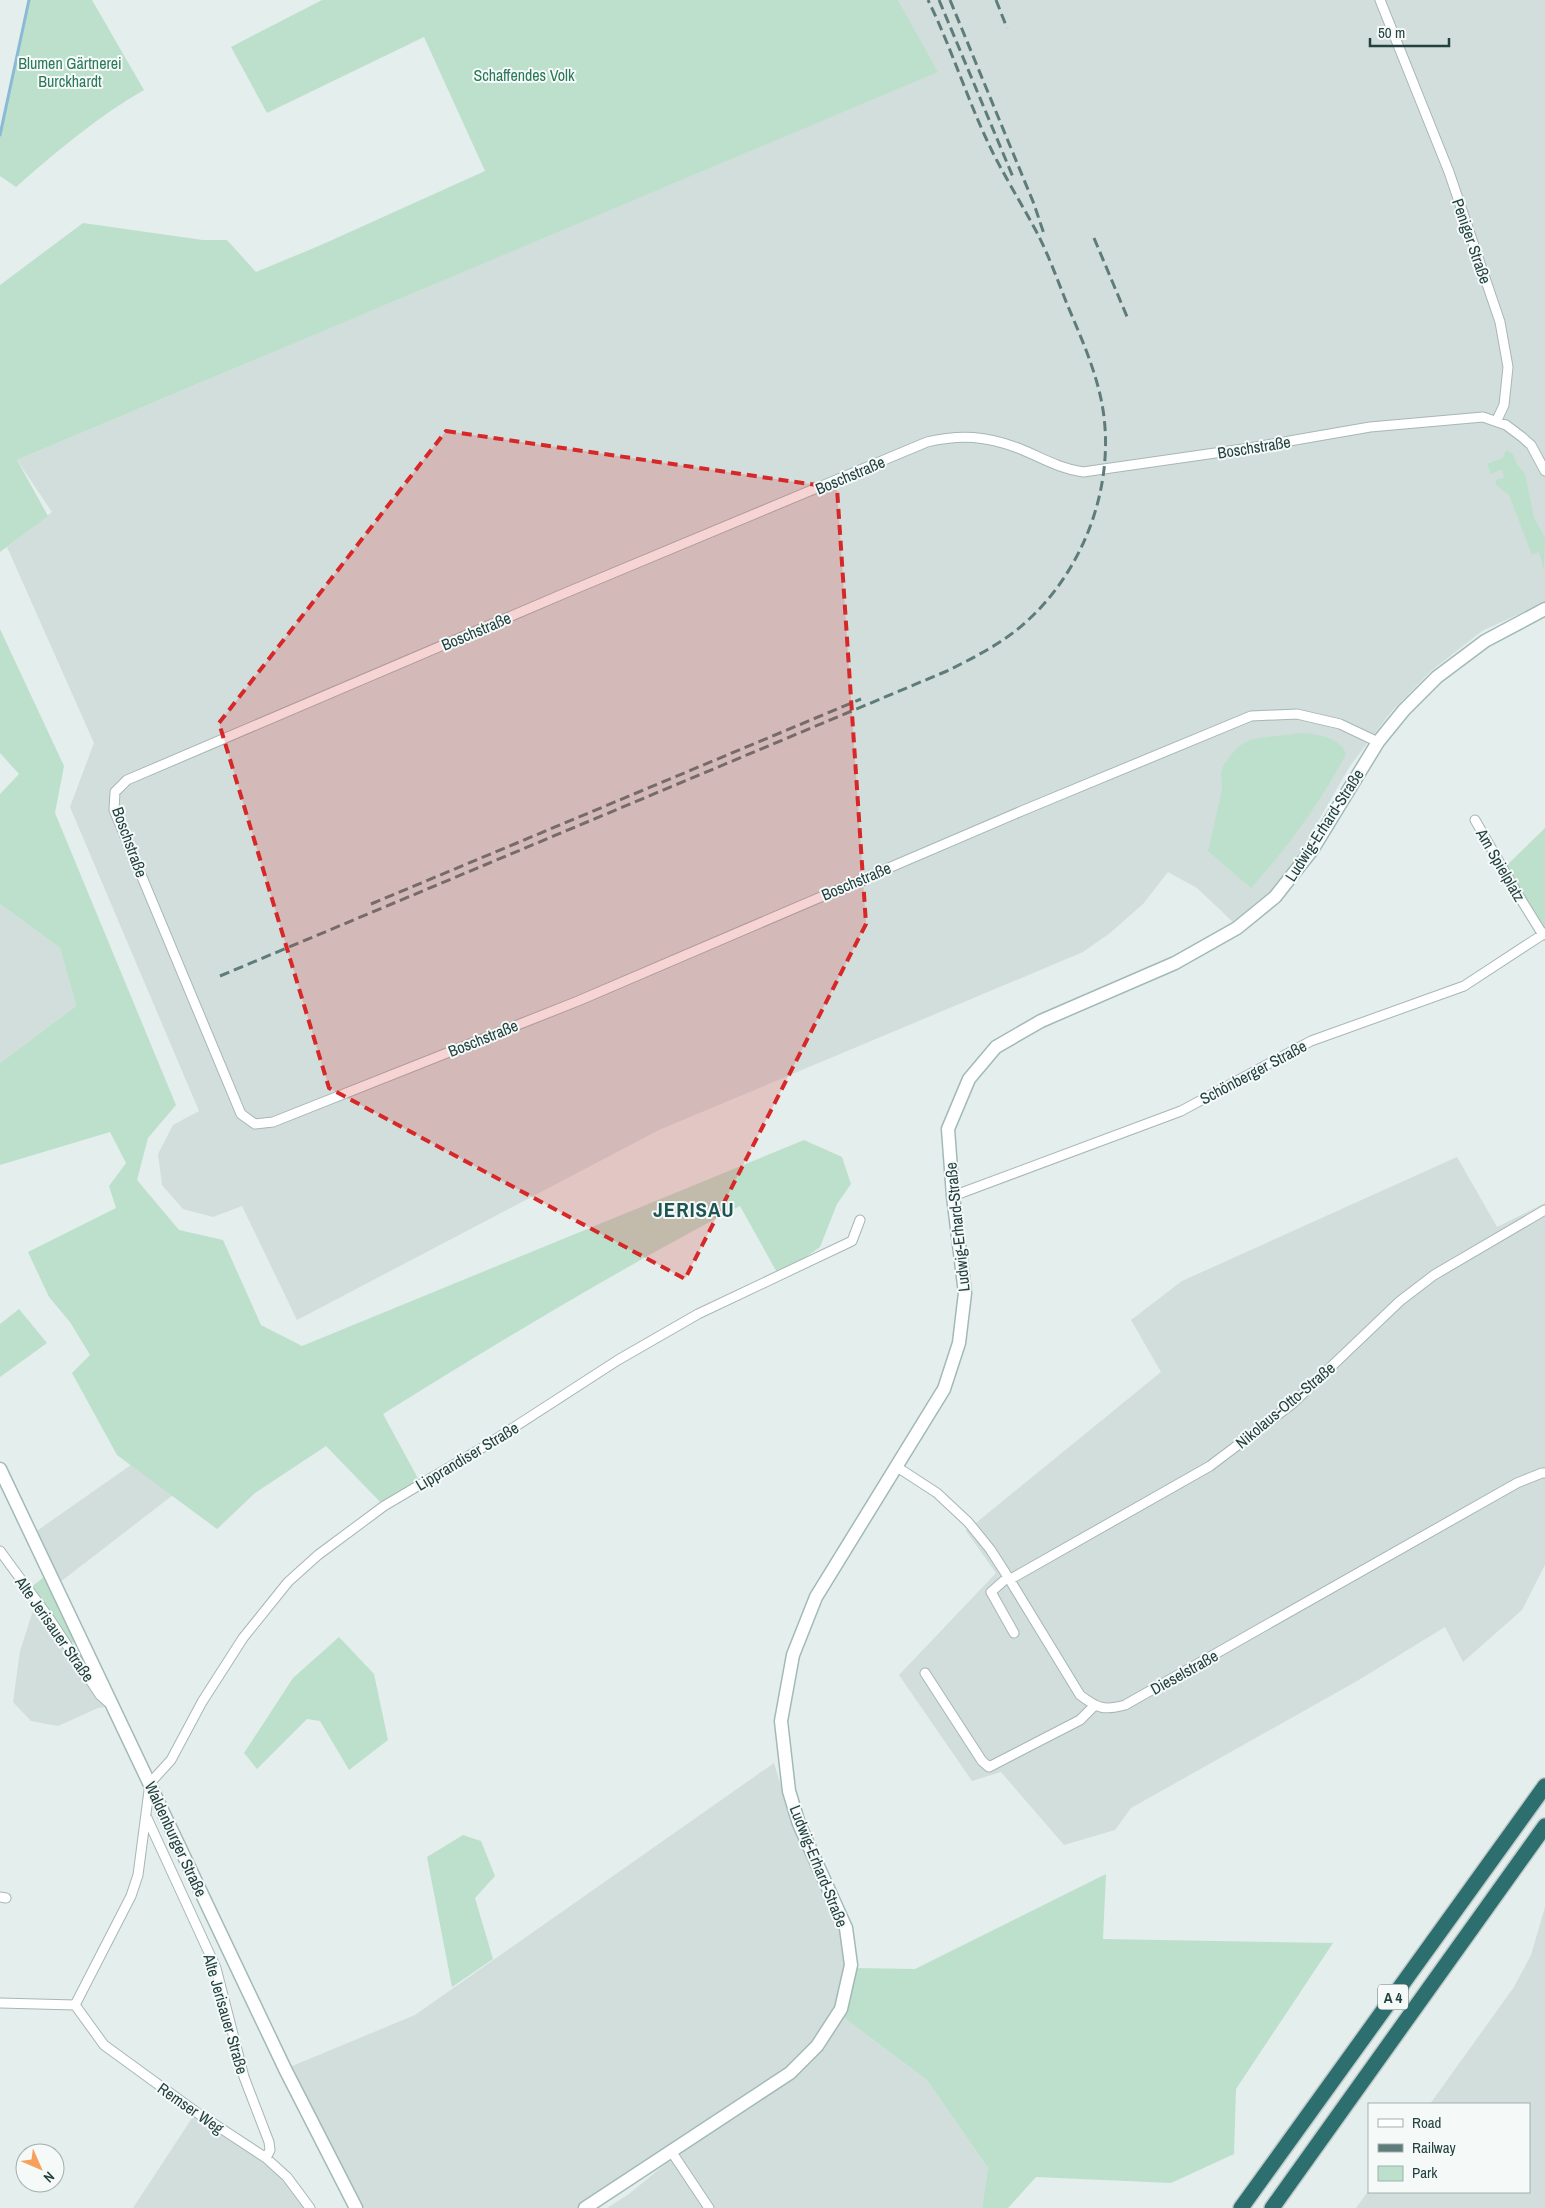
<svg xmlns="http://www.w3.org/2000/svg" width="1545" height="2208" font-family="'Archivo Narrow',sans-serif">
<style>
.built{fill:#d2dedb}
.green{fill:#bde0cd}
.lines{fill:none;stroke-linecap:round;stroke-linejoin:round}
.stream{stroke:#8bbad4;stroke-width:3}
.street-casing{stroke:#a6b7b5;stroke-width:11}
.secondary-casing{stroke:#a2bab7;stroke-width:15}
.highway-casing{stroke:#c1cac9;stroke-width:18}
.street{stroke:#fff;stroke-width:9}
.secondary{stroke:#fff;stroke-width:12}
.highway{stroke:#2d6e6e;stroke-width:15}
.rail{stroke:#5e7c7a;stroke-width:3;stroke-dasharray:10 5;stroke-linecap:butt}
.marked{fill:#d62828;fill-opacity:0.2;stroke:#d62828;stroke-width:4;stroke-dasharray:10 6;stroke-linejoin:round}
.labels{text-anchor:middle;dominant-baseline:central;stroke-width:4;stroke-linejoin:round;paint-order:stroke}
.shield{fill:#f5faf9;stroke:#627877;stroke-width:1}
.shield-label{font-size:15px;font-weight:bold;fill:#23413f}
.park-label{font-size:16px;fill:#2b7959;stroke:#f5faf9}
.street-label{font-size:16px;fill:#23413f;stroke:#f5faf9}
.district-label{font-size:21px;font-weight:bold;letter-spacing:1px;fill:#1e5452;stroke:#f5faf9}
</style>
<rect width="100%" height="100%" fill="#e4eeec"/>
<path class="built" d="M898 0H1545V602L1482 631 1431 671 1391 712 1350 766 1293 865 1275 888 1234 923 1197 888 1168 872 1143 904 1110 933 1083 952 659 1130 297 1320 242 1206 213 1217 183 1209 162 1185 158 1154 173 1125 199 1111 70 807 94 743 7 547 52 512 17 460 937 72Z
M0 904 60 948 76 1006 0 1063Z
M1457 1157 1497 1227 1545 1203V1565L1522 1610 1463 1662 1445 1627 1357 1681 1131 1808 1115 1830 1064 1845 1001 1772 972 1781 899 1675 996 1573 966 1531 1161 1372 1131 1320 1182 1281Z
M131 1465 173 1495 55 1586 31 1535Z
M36 1601 112 1706 98 1708 58 1726 31 1721 13 1702 20 1651Z
M774 1763 794 1829 842 1933 845 1968 836 2006 813 2044 787 2070 585 2208H356L285 2069 415 2015Z
M1545 1907V2208H1356L1369 2190 1529 2192V2104H1430L1514 1987 1531 1955Z
M843 2017 927 2080 988 2168 982 2208H607L629 2194 663 2166 756 2102 819 2051Z
M196 2112 266 2158 310 2208H133Z"/>
<path class="green" d="M29 0H92L144 90C98 116 56 152 16 187L0 176V135Z
M322 0H898L938 72 17 460 48 516 0 552V285L83 223 203 240H227L256 272 321 245 485 171 424 37 267 113 231 47Z
M1506 450 1513 454 1517 464 1525 474 1534 518 1545 537 1544 570 1539 552 1532 555 1509 495 1496 485V480L1504 478 1502 469 1491 474 1487 464 1503 458Z
M0 629 64 766 55 813 176 1105 148 1138 137 1180 179 1230 223 1240 261 1325 302 1346 804 1140 842 1157 851 1184 837 1204 820 1247 779 1276 740 1206C618 1270 500 1341 383 1414L421 1484 384 1506 326 1446 255 1493 217 1529 117 1455 72 1373 90 1355 70 1322 49 1297 28 1252 116 1208 109 1186 126 1163 110 1132 0 1165V1063L76 1006 60 948 0 904V794L19 774 0 753Z
M1301 733C1316 734 1341 737 1346 754 1320 803 1288 847 1251 888L1208 851 1222 790 1221 773 1223 766 1230 756 1239 746 1252 739Z
M1545 828V933L1503 869Z
M19 1309 47 1343 0 1377V1324Z
M44 1577 76 1644 66 1639 30 1588Z
M339 1637 374 1674 388 1740 349 1770 320 1721 307 1719 257 1769 244 1753 293 1678Z
M463 1835 481 1841 495 1876 475 1898 493 1959 452 1987 427 1857Z
M1106 1874 1103 1939 1333 1943 1236 2089 1234 2154 1171 2183 1036 2177 1008 2208H982L988 2168 927 2080 843 2017 851 1994 855 1968 915 1969Z"/>
<g class="lines">
<path class="stream" d="M0 135 29 0"/>
<defs>
<path id="street" d="M1380 0 1449 172 1500 322 1508 367 1504 405 1497 420
M1378 742 1340 724 1297 714 1251 716 1024 810 578 1001 273 1122 255 1124 241 1114 114 810 115 792 127 780 570 591 927 442C961 434 986 436 1018 448 1041 457 1057 468 1083 472L1243 449 1370 427 1483 417 1506 425 1522 437 1531 445 1545 471
M1475 820 1517 893 1543 935
M953 1196 1181 1111 1311 1041 1464 986 1545 933
M897 1467 937 1493 968 1522 990 1549 1008 1577 1080 1695C1097 1708 1104 1711 1125 1705L1517 1483 1542 1473H1545
M0 1551 47 1615 100 1695 108 1702
M1008 1577 991 1592 1014 1633
M1009 1580 1210 1466 1292 1404 1400 1301 1434 1275 1545 1210
M925 1673 982 1761 989 1767 1080 1720 1094 1706
M147 1818 216 1968 244 2077 269 2142 270 2150 266 2158
M0 1897 6 1898
M0 2003 75 2005
M75 2005 131 1896 138 1875 150 1783 171 1760 202 1702 243 1638 288 1582 318 1555 384 1506 482 1448 618 1360 698 1314 852 1241 860 1220
M75 2005 104 2045 196 2112 266 2158 287 2177 310 2208
M671 2151 709 2208"/>
<path id="secondary" d="M0 1469 285 2069 356 2208
M585 2208 790 2073 817 2046 841 2009 851 1965 846 1928 799 1824 789 1791 781 1721 793 1655 816 1597 944 1389 959 1343 965 1293 953 1196 948 1129 969 1079 996 1047 1041 1021 1175 963 1237 928 1275 897 1312 850 1378 742 1404 710 1437 677 1485 641 1545 609"/>
<path id="highway" d="M1241 2208 1545 1786
M1272 2208 1545 1826"/>
</defs>
<use href="#street" class="street-casing"/>
<use href="#secondary" class="secondary-casing"/>
<use href="#highway" class="highway-casing"/>
<use href="#street" class="street"/>
<use href="#secondary" class="secondary"/>
<use href="#highway" class="highway"/>
<path class="rail" d="M939 0 1013 177
M950 0 1034 204 1044 234
M996 0 1007 28
M1094 238 1128 319
M371 904 861 699
M220 976 947 671C975 657 1003 643 1026 622 1086 568 1118 479 1101 399 1094 366 1080 335 1067 304 1057 279 1048 253 1035 229 1021 203 1005 177 992 151 968 102 952 49 928 0"/>
</g>
<path class="marked" d="M446 431 837 488 866 924 685 1279 329 1088 219 723Z"/>
<g class="labels">
<rect class="shield" x="1378" y="1984.5" width="30" height="25" rx="4"/>
<g class="shield-label">
<text x="1393" y="1997">A 4</text>
</g>
<g class="park-label">
<text x="70" y="63">Blumen Gärtnerei<tspan x="70" dy="18">Burckhardt</tspan></text>
<text x="524" y="75">Schaffendes Volk</text>
</g>
<g class="street-label">
<text transform="translate(1472 241) rotate(71)">Peniger Straße</text>
<text transform="translate(1254 447) rotate(-9)">Boschstraße</text>
<text transform="translate(850 475) rotate(-23)">Boschstraße</text>
<text transform="translate(476 631) rotate(-23)">Boschstraße</text>
<text transform="translate(1324 825) rotate(-57)">Ludwig-Erhard-Straße</text>
<text transform="translate(130 842) rotate(70)">Boschstraße</text>
<text transform="translate(1501 865) rotate(60)">Am Spielplatz</text>
<text transform="translate(856 881) rotate(-23)">Boschstraße</text>
<text transform="translate(483 1038) rotate(-22)">Boschstraße</text>
<text transform="translate(1253 1072) rotate(-28)">Schönberger Straße</text>
<text transform="translate(957 1227) rotate(-96)">Ludwig-Erhard-Straße</text>
<text transform="translate(1285 1405) rotate(-40)">Nikolaus-Otto-Straße</text>
<text transform="translate(467 1456) rotate(-31)">Lipprandiser Straße</text>
<text transform="translate(55 1629) rotate(55)">Alte Jerisauer Straße</text>
<text transform="translate(1184 1672) rotate(-29)">Dieselstraße</text>
<text transform="translate(176 1839) rotate(65)">Waldenburger Straße</text>
<text transform="translate(819 1866) rotate(68)">Ludwig-Erhard-Straße</text>
<text transform="translate(226 2014) rotate(74)">Alte Jerisauer Straße</text>
<text transform="translate(191 2108) rotate(35)">Remser Weg</text>
</g>
<g class="district-label">
<text x="694" y="1209">JERISAU</text>
</g>
</g>
<rect x="1368" y="2103" width="162" height="90" fill="#f5faf9" stroke="#a1b0af"/>
<rect x="1378" y="2119" width="25" height="8" fill="#ffffff" stroke="#a1b0af"/>
<text x="1412" y="2128" font-size="15" fill="#23413f">Road</text>
<rect x="1378" y="2144" width="25" height="8" fill="#5e7c7a" stroke="#a1b0af"/>
<text x="1412" y="2153" font-size="15" fill="#23413f">Railway</text>
<rect x="1378" y="2166" width="25" height="15" fill="#bde0cd" stroke="#a1b0af"/>
<text x="1412" y="2178" font-size="15" fill="#23413f">Park</text>
<g transform="translate(40 2168) rotate(135)"><circle r="24" fill="#f5faf9" stroke="#a1b0af"/>
<path d="M0-4L9 19L0 12L-9 19Z" fill="#f6a05b"/>
<text y="-8" font-size="14" font-weight="bold" text-anchor="middle" fill="#23413f">N</text>
</g>
<path d="M1370 38v8h79v-8" fill="none" stroke="#23413f" stroke-width="2.5"/>
<text x="1378" y="38" font-size="15" fill="#23413f" stroke="#f5faf9" stroke-width="4" paint-order="stroke">50 m</text>
</svg>
